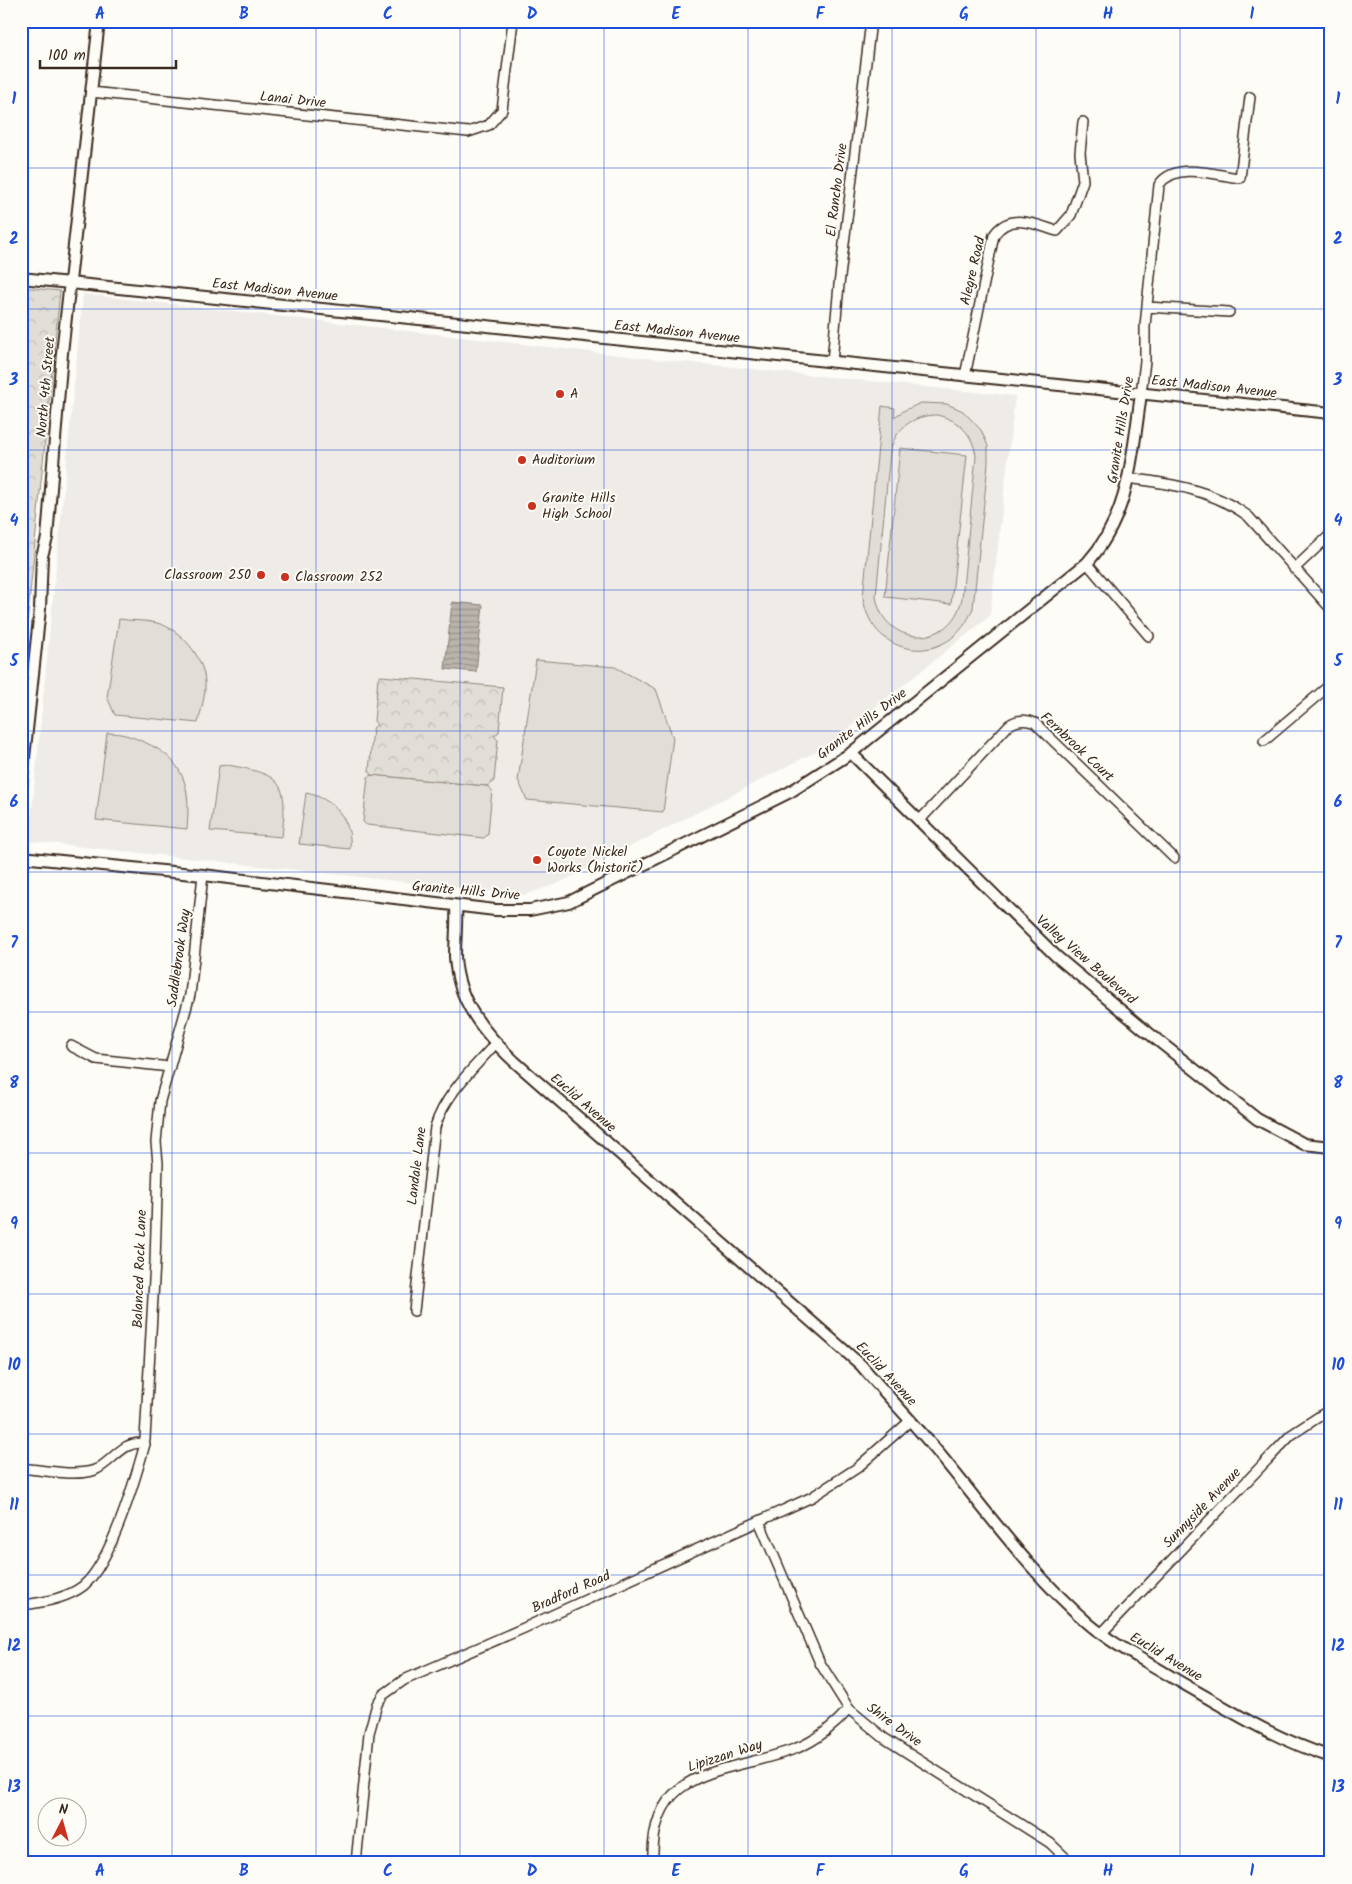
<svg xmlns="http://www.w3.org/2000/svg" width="1352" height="1884" font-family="Kalam,sans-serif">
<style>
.built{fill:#efece7}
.grass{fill:#e1ded7;stroke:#8e847a;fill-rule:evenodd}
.forest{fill:url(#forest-crowns);stroke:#8e847a}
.water{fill:url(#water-rules);stroke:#887d74}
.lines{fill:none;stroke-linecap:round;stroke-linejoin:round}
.minor-casing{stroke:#3b2a1e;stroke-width:12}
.tertiary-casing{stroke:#3b2a1e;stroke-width:14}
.minor{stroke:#fdfcf7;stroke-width:9}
.tertiary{stroke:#fdfcf7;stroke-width:10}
.grid{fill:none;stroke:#1d4ed8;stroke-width:1;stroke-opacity:0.55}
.poi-dot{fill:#c8321e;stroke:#fdfcf7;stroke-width:2}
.labels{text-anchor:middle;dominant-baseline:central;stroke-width:4;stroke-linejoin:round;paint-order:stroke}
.street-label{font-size:14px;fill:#3b2a1e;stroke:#fdfcf7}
.poi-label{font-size:14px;fill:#3b2a1e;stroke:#fdfcf7;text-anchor:start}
.neatline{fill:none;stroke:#1d4ed8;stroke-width:2}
.grid-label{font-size:16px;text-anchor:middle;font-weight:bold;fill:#1d4ed8}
</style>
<defs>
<pattern id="forest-crowns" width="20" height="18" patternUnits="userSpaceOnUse" patternTransform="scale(1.25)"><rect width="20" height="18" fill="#e1ded7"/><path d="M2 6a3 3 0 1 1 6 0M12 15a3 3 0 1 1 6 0" fill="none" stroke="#c2bfb8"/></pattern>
<pattern id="water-rules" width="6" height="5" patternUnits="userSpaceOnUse" patternTransform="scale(1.25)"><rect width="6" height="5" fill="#bbb4ad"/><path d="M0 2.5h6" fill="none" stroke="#99938c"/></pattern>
</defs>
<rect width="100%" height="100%" fill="#fdfcf7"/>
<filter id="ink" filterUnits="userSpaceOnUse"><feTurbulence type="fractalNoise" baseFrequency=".02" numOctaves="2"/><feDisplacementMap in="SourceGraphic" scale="10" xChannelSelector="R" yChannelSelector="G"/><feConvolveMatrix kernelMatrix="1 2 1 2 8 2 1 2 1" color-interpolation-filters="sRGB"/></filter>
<g filter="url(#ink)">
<path class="built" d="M83 294 645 358 1015 396 990 616 827 746 559 883 525 895 29 841Z"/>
<path class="grass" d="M921 403 947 404 963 411 981 430 988 446V464L973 608C951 669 871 660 863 597L882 406 895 408 894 417 905 410ZM937 415C959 420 973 434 976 456L962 598C952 650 883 648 876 596L890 453C894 429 913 415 937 415Z
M900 448 967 455 951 604 885 597Z
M119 619C131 621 145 620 157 623 181 629 204 657 205 682 206 695 201 710 198 723L115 715 107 697Z
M536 660 615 667 656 689 673 738 663 812 527 800 518 780Z
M107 733C122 733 131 736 144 742 185 759 191 788 187 829L96 820Z
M228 765C283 775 288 781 282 837L210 831 219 766Z
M372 775 487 786 492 790 488 834 484 838 367 825 363 822 368 777Z
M306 793C333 798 353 820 350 849L299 844Z"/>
<path class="forest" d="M21 287 60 291 21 684Z
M381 676 503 687 499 732 494 736 498 740 494 781 487 786 372 775 369 771 373 728 377 725 374 721 378 678Z"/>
<path class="water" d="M452 602 483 605 476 672 445 669Z"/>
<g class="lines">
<defs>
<path id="minor" d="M91 92 468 132 489 125 502 110 513 21
M1147 307 1229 312
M832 362 839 285 871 21
M965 376 994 235C1010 212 1034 224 1057 231L1071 215 1083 181 1080 153 1083 122
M1141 394 1145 361V326L1159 185C1175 161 1215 175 1240 178L1250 97
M1128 478C1172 484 1211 489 1248 516L1331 609
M1087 563 1149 636
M1294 569 1331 534
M1264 741 1331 684
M919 821 1009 725C1018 719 1026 719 1035 723L1174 858
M71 1046 96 1059 170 1067
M414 1311 435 1127C445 1094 473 1069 495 1044
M145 1439 155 1262 158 1163 156 1142 160 1101 190 995 203 875
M21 1468C42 1470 76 1477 95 1470 113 1462 123 1439 145 1444 135 1480 111 1563 83 1586 66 1599 42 1603 21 1605
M759 1521 820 1663 849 1709 884 1738 1050 1843 1071 1863
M1101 1634 1291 1435 1323 1414 1331 1412
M356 1863 369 1733 377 1704 383 1695 404 1680 524 1628 812 1497 857 1468 911 1420
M653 1863C649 1762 729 1775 797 1748 816 1741 836 1724 849 1709"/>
<path id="tertiary" d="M21 278 1331 413
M851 753 1056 956 1141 1027 1257 1119 1304 1144 1331 1147
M21 786 40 609 42 556 47 538 62 353 99 21
M21 857 203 875 495 910H530L569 902 790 792 851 753 1087 563C1130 516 1132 455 1141 394
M456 906C457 923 455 940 455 956 457 1001 484 1033 515 1062L861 1365C887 1396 916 1425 941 1456 989 1514 1032 1575 1089 1624 1115 1646 1146 1661 1175 1679 1230 1710 1270 1737 1331 1757"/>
</defs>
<use href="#minor" class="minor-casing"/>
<use href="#tertiary" class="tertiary-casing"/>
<use href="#minor" class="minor"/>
<use href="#tertiary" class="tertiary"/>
</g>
</g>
<path class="grid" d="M172 21V1863M316 21V1863M460 21V1863M604 21V1863M748 21V1863M892 21V1863M1036 21V1863M1180 21V1863M21 168H1331M21 309H1331M21 450H1331M21 590H1331M21 731H1331M21 872H1331M21 1012H1331M21 1153H1331M21 1294H1331M21 1434H1331M21 1575H1331M21 1716H1331"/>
<g class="poi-dot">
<circle cx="560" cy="394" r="5"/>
<circle cx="522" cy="460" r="5"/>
<circle cx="532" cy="506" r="5"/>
<circle cx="261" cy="575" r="5"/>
<circle cx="285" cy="577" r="5"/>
<circle cx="537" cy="860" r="5"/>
</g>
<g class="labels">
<g class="street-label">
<text transform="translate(293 100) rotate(6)">Lanai Drive</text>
<text transform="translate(837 190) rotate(-83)">El Rancho Drive</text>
<text transform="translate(973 271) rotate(-77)">Alegre Road</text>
<text transform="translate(275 290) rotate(6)">East Madison Avenue</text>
<text transform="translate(677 332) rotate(6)">East Madison Avenue</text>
<text transform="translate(46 387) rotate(-85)">North 4th Street</text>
<text transform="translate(1214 387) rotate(6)">East Madison Avenue</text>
<text transform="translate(1121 430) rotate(-81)">Granite Hills Drive</text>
<text transform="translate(862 724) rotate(-37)">Granite Hills Drive</text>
<text transform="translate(1077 747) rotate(43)">Fernbrook Court</text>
<text transform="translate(466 891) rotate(5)">Granite Hills Drive</text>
<text transform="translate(179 958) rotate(-82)">Saddlebrook Way</text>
<text transform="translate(1086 960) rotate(41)">Valley View Boulevard</text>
<text transform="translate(583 1103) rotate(41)">Euclid Avenue</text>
<text transform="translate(417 1166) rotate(-83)">Landale Lane</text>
<text transform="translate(140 1269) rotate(-88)">Balanced Rock Lane</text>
<text transform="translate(886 1374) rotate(47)">Euclid Avenue</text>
<text transform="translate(1202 1508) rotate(-46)">Sunnyside Avenue</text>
<text transform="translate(571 1592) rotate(-24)">Bradford Road</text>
<text transform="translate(1166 1657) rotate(31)">Euclid Avenue</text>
<text transform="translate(894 1725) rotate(36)">Shire Drive</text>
<text transform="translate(725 1756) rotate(-18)">Lipizzan Way</text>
</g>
<g class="poi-label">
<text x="570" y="394">A</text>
<text x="532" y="460">Auditorium</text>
<text x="542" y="498">Granite Hills<tspan x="542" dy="16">High School</tspan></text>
<text x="251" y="575" text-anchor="end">Classroom 250</text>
<text x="295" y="577">Classroom 252</text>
<text x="547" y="852">Coyote Nickel<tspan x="547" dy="16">Works (historic)</tspan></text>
</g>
</g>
<rect width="1352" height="1884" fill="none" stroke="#fdfcf7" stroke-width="55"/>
<g transform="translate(62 1822) rotate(6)"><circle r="24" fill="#fdfcf7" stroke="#afa8a0"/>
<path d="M0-4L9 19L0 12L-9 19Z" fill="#c8321e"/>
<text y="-8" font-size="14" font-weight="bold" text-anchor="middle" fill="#3b2a1e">N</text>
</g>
<path d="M40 60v8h136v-8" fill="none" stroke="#3b2a1e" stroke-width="2.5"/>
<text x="48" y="60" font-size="15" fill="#3b2a1e" stroke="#fdfcf7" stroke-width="4" paint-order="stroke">100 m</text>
<rect x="28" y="28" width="1296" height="1828" class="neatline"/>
<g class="grid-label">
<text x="100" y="19">A</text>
<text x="244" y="19">B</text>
<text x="388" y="19">C</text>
<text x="532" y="19">D</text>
<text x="676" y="19">E</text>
<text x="820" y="19">F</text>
<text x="964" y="19">G</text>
<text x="1108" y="19">H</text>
<text x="1252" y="19">I</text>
<text x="14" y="104">1</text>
<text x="1338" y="104">1</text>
<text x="14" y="244">2</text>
<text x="1338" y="244">2</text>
<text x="14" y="385">3</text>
<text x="1338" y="385">3</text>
<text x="14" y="526">4</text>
<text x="1338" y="526">4</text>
<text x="14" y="666">5</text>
<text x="1338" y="666">5</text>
<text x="14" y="807">6</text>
<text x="1338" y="807">6</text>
<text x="14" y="948">7</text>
<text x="1338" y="948">7</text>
<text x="14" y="1088">8</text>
<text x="1338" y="1088">8</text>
<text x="14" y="1229">9</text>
<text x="1338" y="1229">9</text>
<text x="14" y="1370">10</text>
<text x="1338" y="1370">10</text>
<text x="14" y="1510">11</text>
<text x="1338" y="1510">11</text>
<text x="14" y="1651">12</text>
<text x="1338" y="1651">12</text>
<text x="14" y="1792">13</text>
<text x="1338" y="1792">13</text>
<text x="100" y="1876">A</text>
<text x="244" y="1876">B</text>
<text x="388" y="1876">C</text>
<text x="532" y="1876">D</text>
<text x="676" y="1876">E</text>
<text x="820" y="1876">F</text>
<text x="964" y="1876">G</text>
<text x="1108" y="1876">H</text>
<text x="1252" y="1876">I</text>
</g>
</svg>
